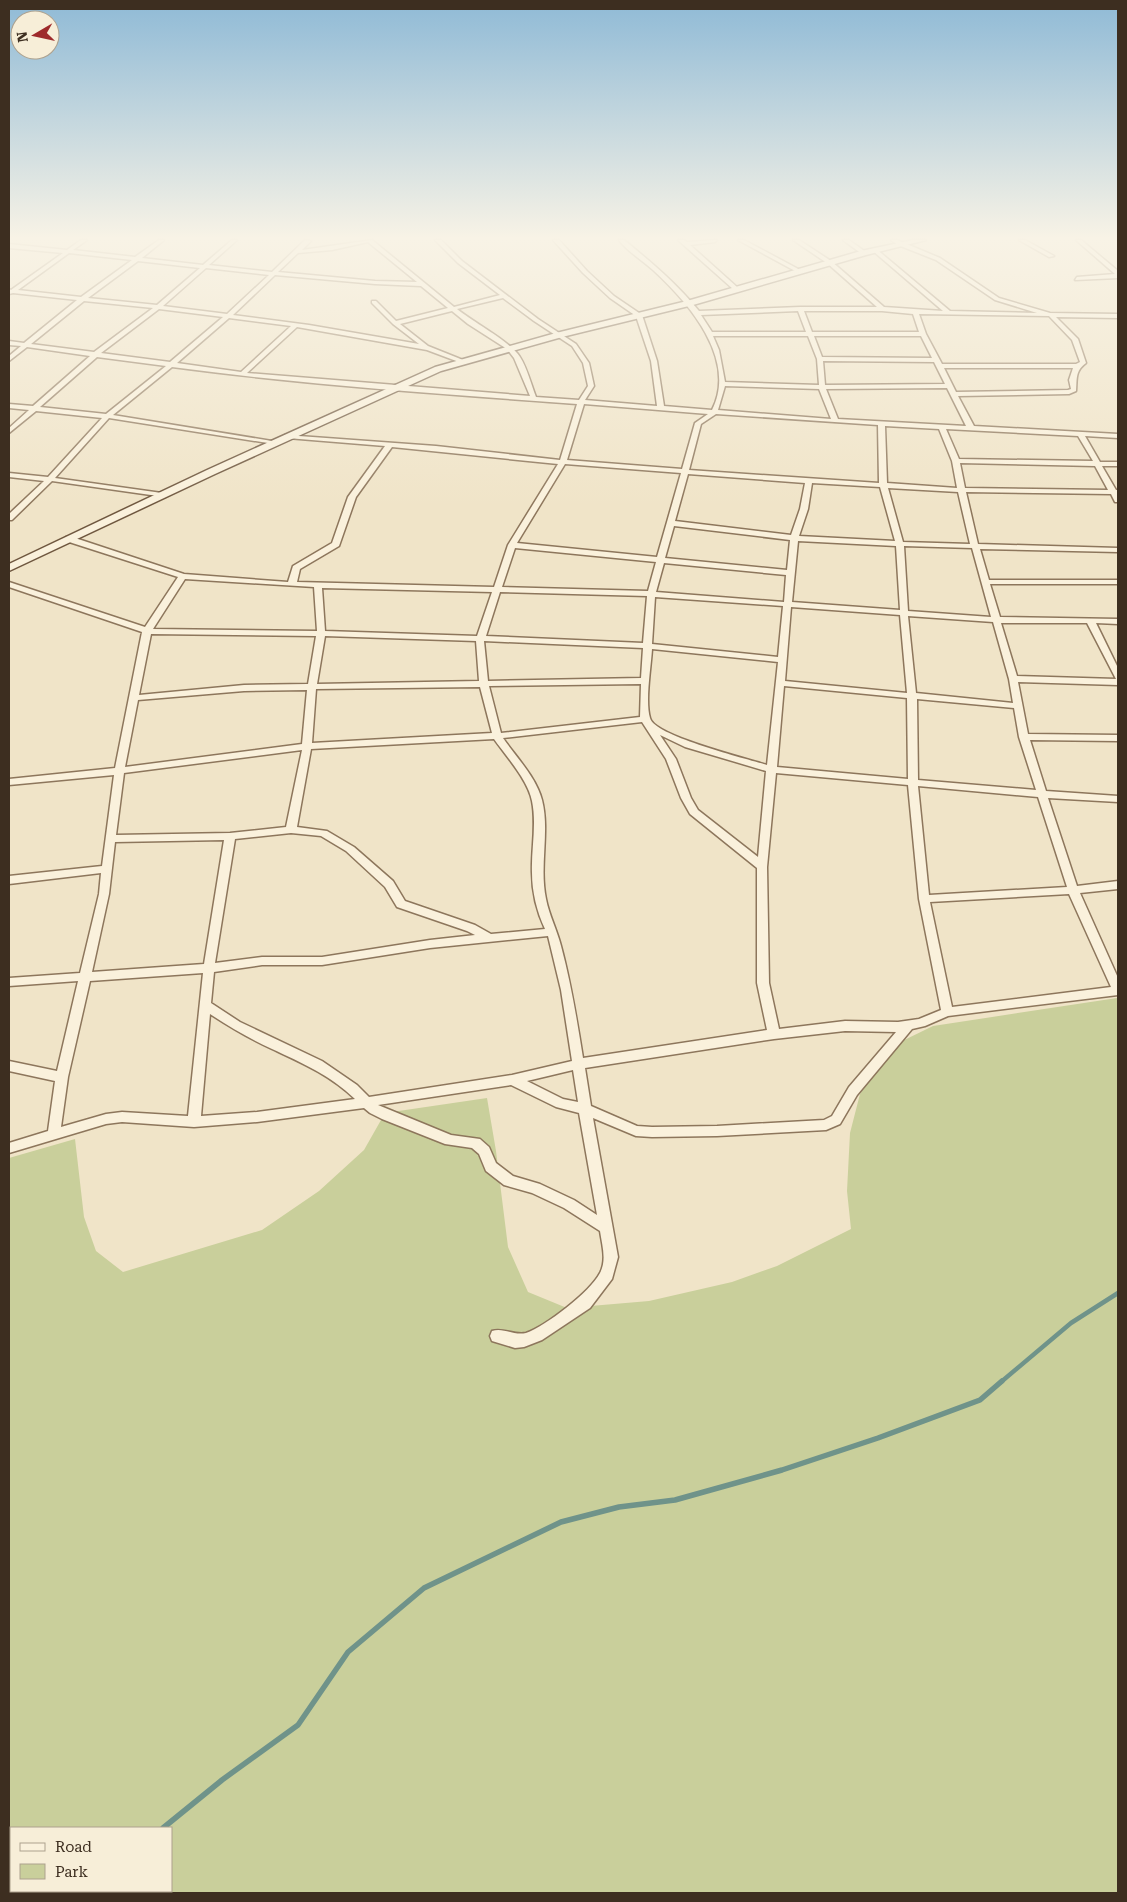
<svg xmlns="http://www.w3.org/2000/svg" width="1127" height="1902" font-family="'Roboto Serif',serif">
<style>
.green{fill:#c9cf9b;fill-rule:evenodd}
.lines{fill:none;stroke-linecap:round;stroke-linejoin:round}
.stream-far1{stroke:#6f938a;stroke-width:4.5}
.stream{stroke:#6f938a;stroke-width:5.5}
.street-casing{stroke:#8d765c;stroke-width:3}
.secondary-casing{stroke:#6f573f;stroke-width:3}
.street{fill:#faf1dc;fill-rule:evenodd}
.secondary{fill:#faf1dc;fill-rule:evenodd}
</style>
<rect width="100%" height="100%" fill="#f0e4c8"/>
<path class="green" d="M1117 998 1118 1893H9V1158L75 1139 84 1217 96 1251 123 1272 262 1230 319 1191 364 1150 385 1113 487 1098 496 1151 508 1247 528 1292 567 1308 649 1301 732 1282 777 1266 851 1229 847 1191 850 1133 860 1094 890 1047 933 1026ZM11 1828H171V1891H11Z"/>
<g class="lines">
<path class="stream-far1" d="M1001 1382 1071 1323 1118 1293"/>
<path class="stream" d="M163 1828 222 1780 298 1725 348 1652 424 1588 561 1522 619 1507 675 1500 782 1470 878 1438 980 1400 1002 1381
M95 1893 97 1891"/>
<defs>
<path id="street" d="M81 240H87L73 250 135 257 159 240H164L142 258 203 265 232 240H237L209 265 272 272 305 240 311 241 302 250 372 240 454 307 500 295 458 263 435 240H441L462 261 538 319 576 344 589 363 594 386 585 400 657 406 651 361 636 316 610 298 583 273 553 240H559L587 271 614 296 642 315 657 361 664 406 712 410C738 359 688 302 653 270 642 260 627 251 619 240H624C651 262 677 284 699 311L800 307H877L827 263 793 240H799L831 261 884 307 943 311 873 251 875 248 950 311 1037 313 995 300 936 260 898 245 891 240H897L940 258 999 298 1050 313 1118 314V318L1056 317 1078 339 1086 363C1075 371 1077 379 1076 391L1069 394 958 396 974 426 1118 434V438L1085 436 1100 462H1118V466H1102L1116 490H1118V502H1115L1111 494 966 492 978 544 1118 548V552L980 549 989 580H1118V584H990L1000 617 1118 619V624L1096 623 1118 668V685L1018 682 1028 734 1118 735V741L1030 740 1046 791 1118 796V802L1048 798 1077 886 1118 881V889L1080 893 1118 978V995L948 1016 925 1026 912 1029 857 1095 840 1124 826 1130 717 1136 652 1137 636 1136 593 1118 618 1257 612 1279 590 1308 542 1340 524 1347 515 1348 492 1341 490 1336 492 1331C503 1327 514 1336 526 1333 546 1326 590 1292 600 1273 607 1260 602 1245 600 1231L564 1208 532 1193 504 1185 486 1171 479 1154 472 1148 445 1144 382 1119 370 1113 364 1108 257 1122 194 1127 122 1122 106 1124 9 1153V1143L48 1131 55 1081 9 1071V1061L57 1071 78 981 9 986V978L80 973 99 894 101 873 9 884V876L102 866 114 775 9 785V779L115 768 142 632 9 587V582L145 627 178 577 66 541V537H72L184 574 288 582 293 566 332 543 348 497 385 446 287 438 284 436 285 435 436 446 560 460 577 404C442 394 307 385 172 367L113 415 272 441 276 443 274 444 109 418 55 478 162 493H165V497L52 481 12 520H9V514L44 481 9 477V473L48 477 102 418 36 411 9 433V428L29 410 9 408V404L33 406 90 356 27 347 9 361V356L21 346 9 345V341L24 343 77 300 13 293 9 294V289L11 290 63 253 9 248V244L67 250ZM368 242 417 282 375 281 278 272 298 253 332 250ZM69 253 132 260 81 297 18 290ZM138 261 200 268 157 305 88 298ZM206 268 269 275 227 314 163 306ZM275 275 375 284 421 286 448 308 396 321 376 301H372V303L393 324 419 344 309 325 233 315ZM503 298 534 321 572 346 583 363 588 386 579 400 536 397C531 384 527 368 520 357 511 342 473 322 457 309ZM84 301 153 308 94 352 31 344ZM159 309 223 317 170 362 101 353ZM452 311 468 324 507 349 514 358 530 396 247 373 297 327 427 350 459 362H463V360L428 346 400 324ZM798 311 806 332H712L701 315ZM804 311H882L913 314 919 332H812ZM919 314 1049 316 1072 340 1080 362 1076 364H942L926 334ZM229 318 291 326 241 372 177 363ZM713 336H808L817 359 819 385 725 382 719 350ZM814 336H921L932 358 822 357ZM97 357 166 366 106 414 40 407ZM823 361 934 362 945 384 825 385ZM944 368H1073L1069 380 1071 389 1068 390 956 392ZM725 386 819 389 831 419 718 410ZM947 388 966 426 838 419 826 389ZM584 404 708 414 695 423 682 469 567 460ZM716 414 878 425 879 483 689 470 701 424ZM885 426 939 429 952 461 957 488 887 483ZM946 429 1078 436 1093 461 959 459ZM392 447 558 464 508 545 494 587 297 582 300 569 339 546 356 497ZM960 463 1095 466 1108 490 965 488ZM565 464 681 473 657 557 517 543ZM688 474 805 483 800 509 791 535 675 521ZM812 483 880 487 895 541 799 536 808 509ZM888 488 958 492 970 544 903 542ZM674 526 790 540 787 570 665 558ZM798 541 896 546 900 610 792 602ZM904 546 972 548 991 617 908 611ZM515 548 656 562 648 591 502 587ZM664 563 786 575 784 602 656 592ZM185 579 314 587 317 631 153 629ZM322 588 492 592 477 636 325 631ZM500 592 647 596 643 643 486 636ZM655 597 783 606 778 657 652 644ZM791 607 900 615 907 693 785 681ZM908 616 993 622 1009 679 1013 703 916 693ZM1001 623H1087L1116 679 1017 676ZM151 634 316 636 308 684 244 685 139 695ZM325 636 476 641 479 681 317 684ZM484 641 643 648 641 678 488 681ZM652 649 778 662 767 765C748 759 654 736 650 718 645 701 651 667 652 649ZM641 684 640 717 501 733 489 686ZM784 686 907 698 908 779 777 767ZM480 687 492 733 312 743 316 689ZM307 690 302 744 125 767 138 700 244 691ZM917 699 1014 708 1019 737 1036 790 918 780ZM642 722 666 759 681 798 690 814 757 868V983L767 1030 583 1058C577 1020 571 983 561 946 557 930 549 915 546 899 539 866 550 831 542 800 536 777 516 757 503 738ZM660 735 685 747 766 771 758 857 698 810 691 798 676 759ZM494 739C506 756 528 780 532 801 537 825 531 849 532 873 532 892 537 912 545 929L491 934 475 925 405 901 393 881 354 847 327 831 297 827 311 749ZM302 750 286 827 230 833 116 835 124 773ZM776 773 908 785 919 899 941 1010 919 1019 898 1022 845 1021 779 1029 769 983 767 867ZM918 786 1038 797 1067 887 929 895ZM291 833 321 836 346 851 385 887 397 907 467 931 475 935 430 940 322 957H262L215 963 235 839ZM224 840 204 964 92 972 109 894 115 842ZM1069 894 1111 987 952 1007 930 902ZM548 936 561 990 572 1061 512 1075 369 1097 357 1085 322 1061 240 1022 211 1003 214 972 262 965H322L430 948ZM203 973 188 1116 122 1112 106 1114 61 1127 68 1077 90 981ZM210 1014C230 1027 250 1039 272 1049 302 1063 330 1075 355 1099L257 1112 201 1116ZM845 1031 896 1032 849 1087 832 1116 824 1120 717 1126 652 1127 637 1126 591 1106 585 1068 774 1039ZM573 1070 578 1102 563 1099 527 1081ZM511 1085 556 1107 579 1113 597 1215 574 1200 540 1184 513 1176 496 1163 489 1147 480 1139 451 1135 378 1105Z
M678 240H684L687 242 717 240 715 242 690 245 737 287V289H733Z
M738 240H744L802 271 797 272Z
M843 240H849L867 253 862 254Z
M1019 240H1025L1054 256 1049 257Z
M1076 240H1081L1118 271V278L1075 280 1077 277 1115 274Z"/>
<path id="secondary" d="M913 240H926L866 255 693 305 562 337 441 371 215 474 9 571V564L207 470 435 367 556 333 687 301 861 251Z"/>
</defs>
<use href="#street" class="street-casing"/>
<use href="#secondary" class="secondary-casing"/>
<use href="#street" class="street"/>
<use href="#secondary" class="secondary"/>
</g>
<linearGradient id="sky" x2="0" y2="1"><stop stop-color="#8fbad6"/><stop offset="0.47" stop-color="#f8f3e6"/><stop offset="1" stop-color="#f8f3e6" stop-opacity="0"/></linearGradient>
<rect width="1127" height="506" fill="url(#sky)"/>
<rect width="1127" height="1902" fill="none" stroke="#3d2e20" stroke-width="20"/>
<rect x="10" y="1827" width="162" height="65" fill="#f7eed8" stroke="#ada18e"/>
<rect x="20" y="1843" width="25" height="8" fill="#faf1dc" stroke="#ada18e"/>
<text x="55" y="1852" font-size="15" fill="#3d2e20">Road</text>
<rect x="20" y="1864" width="25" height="15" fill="#c9cf9b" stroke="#ada18e"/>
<text x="55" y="1877" font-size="15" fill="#3d2e20">Park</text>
<g transform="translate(35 35) rotate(261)"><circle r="24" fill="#f7eed8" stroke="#ada18e"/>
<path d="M0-4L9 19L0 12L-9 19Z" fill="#9e2a2b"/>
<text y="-8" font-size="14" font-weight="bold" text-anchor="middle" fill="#3d2e20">N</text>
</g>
</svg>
